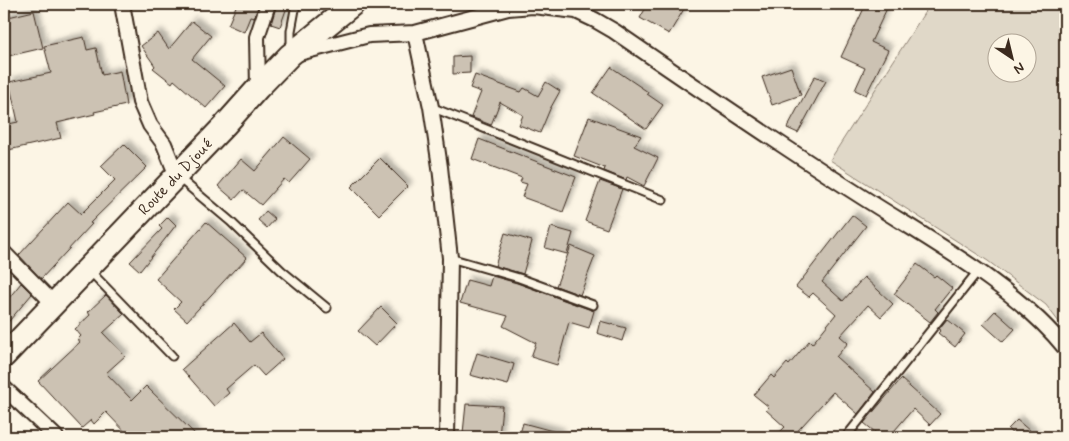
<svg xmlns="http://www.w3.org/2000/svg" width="1069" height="441" font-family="Mynerve,sans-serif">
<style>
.green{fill:#e0d8c8;stroke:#8e8173;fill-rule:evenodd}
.building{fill:#ccc2b3;stroke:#3b2a1e;filter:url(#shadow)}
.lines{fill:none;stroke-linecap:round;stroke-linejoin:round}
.service-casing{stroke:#3b2a1e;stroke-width:11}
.minor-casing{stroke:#3b2a1e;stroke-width:18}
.primary-casing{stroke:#3b2a1e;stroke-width:26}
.service{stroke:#fcf5e5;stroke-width:7}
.minor{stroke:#fcf5e5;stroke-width:14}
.primary{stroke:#fcf5e5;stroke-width:22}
.labels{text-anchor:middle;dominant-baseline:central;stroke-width:5;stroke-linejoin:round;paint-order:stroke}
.street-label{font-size:16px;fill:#3b2a1e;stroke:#fcf5e5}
</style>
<defs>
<filter id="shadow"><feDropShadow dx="4.5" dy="-4.5" stdDeviation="2.5" flood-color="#0004"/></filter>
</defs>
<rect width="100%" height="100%" fill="#fcf5e5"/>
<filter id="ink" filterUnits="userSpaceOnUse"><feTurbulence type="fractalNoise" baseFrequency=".02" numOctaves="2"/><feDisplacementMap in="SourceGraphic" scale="10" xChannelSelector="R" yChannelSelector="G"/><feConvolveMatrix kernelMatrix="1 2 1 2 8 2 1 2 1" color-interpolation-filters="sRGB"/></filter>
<g filter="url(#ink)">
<path class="green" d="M930 4H1065V330L1046 305 988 261 830 160ZM996 42H1026V72H996Z"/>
<path class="building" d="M237 4H259L254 18 250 17 244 32 228 25Z
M277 4H288L280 27 271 24Z
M648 4H687L669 34 640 18Z
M866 4H889L871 42 888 50 866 95 855 90 865 68 841 57Z
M34 11 43 48 4 57V18Z
M192 21 211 36 192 59 225 86 206 108 174 80 172 83 153 68 155 66 141 46 158 33 169 49Z
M84 37 87 50 96 48 102 75 120 71 126 105 94 112 95 114 57 123 61 138 4 151V125L18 122 9 82 51 73 44 46Z
M470 56V73L453 74V57Z
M611 67 648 92 647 94 663 105 646 129 593 93Z
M791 67 801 95 772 105 762 77Z
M475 75 521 92 524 88 538 96 546 82 560 91 550 109 540 133 519 125 523 115 500 102 491 125 471 117 481 92 470 88Z
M815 76 826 81 798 133 787 128Z
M589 117 641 136 634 146 658 158 644 186 627 177 626 180 604 171 605 168 574 156Z
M284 137 310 159 289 183 284 179 261 205 243 190 234 200 218 186 241 159 255 171Z
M479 139 576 177 563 212 522 197 527 184 520 182 522 178 472 159Z
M124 144 147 167 90 223 92 224 41 279 19 255 68 202 81 214 115 180 101 166Z
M380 158 408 186 379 215 351 187Z
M600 181 622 189 607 229 585 221Z
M266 211 275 219 267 228 258 220Z
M852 215 866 226 822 282 843 301 864 277 893 304 881 317 868 305 840 336 848 343 836 357 875 392 858 414 833 392 792 437H775L785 427 766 410 769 407 754 395 771 375 774 378 787 363 789 365 809 341 812 344 836 314 813 293 809 297 796 287Z
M168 217 176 225 140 271 130 262 162 229 159 226Z
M206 222 247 258 236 270 235 269 187 321 174 309 181 302 156 279Z
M551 227 573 233 567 254 545 248Z
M505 233 532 241 523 274 495 266Z
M571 246 595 256 580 295 556 286Z
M917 264 934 277 936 275 952 288 935 309 938 312 930 322 894 294Z
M492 276 517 283 594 311 589 328 569 322 557 365 531 357 536 343 503 326 508 316 460 303 467 280 489 286Z
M21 283 32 294 4 327V304Z
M106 295 124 314 103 333 125 356 106 373 132 400 146 386 198 437H130L106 412 94 424 91 420 82 428 38 381 80 342 78 339 81 336 75 329 90 315 88 312Z
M381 307 397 323 375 346 358 331Z
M995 311 1015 329 1003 342 983 324Z
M947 319 965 334 955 347 938 333 941 330 939 329Z
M600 321 626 328 622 341 597 333Z
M234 323 250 342 261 333 283 359 264 376 254 365 226 389 229 393 214 406 182 369Z
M477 353 514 364 508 385 470 375Z
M901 379 940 414 930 425 913 409 889 437H881L864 423Z
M466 404 502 406 499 437H470V434L463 433Z
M1017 420 1037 437H1015L1008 429Z
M523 423 560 433V437H519Z"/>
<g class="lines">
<defs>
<path id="service" d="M291 47V31L296 4
M431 107 663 200
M179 178 230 221 282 271 327 308
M450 258 519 278 593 305
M90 271 172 356
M846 437 978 271"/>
<path id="minor" d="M122 4 140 102 150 125 164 144 177 176
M415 33 431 107 440 167 450 258 447 437
M299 53 369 35 415 33 508 8 533 6 576 11 595 20 614 31C694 86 774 141 856 193 924 237 1015 285 1065 348
M258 88 257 37 268 4
M4 253 54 304
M4 388 56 437"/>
<g id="primary">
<path id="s1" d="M4 356 225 125 258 88 290 55 353 4"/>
</g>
</defs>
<use href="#service" class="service-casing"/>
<use href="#minor" class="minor-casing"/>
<use href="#primary" class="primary-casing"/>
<use href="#service" class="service"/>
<use href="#minor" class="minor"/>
<use href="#primary" class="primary"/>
</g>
</g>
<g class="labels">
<g class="street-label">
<text stroke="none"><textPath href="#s1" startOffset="248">Route du Djoué</textPath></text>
</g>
</g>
<rect width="1069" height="441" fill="none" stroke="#fcf5e5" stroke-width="20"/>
<rect x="10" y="10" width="1049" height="421" fill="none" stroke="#3b2a1e" stroke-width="2" filter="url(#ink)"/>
<g transform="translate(1012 58) rotate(145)"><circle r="24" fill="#fcf5e5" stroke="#afa495"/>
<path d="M0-4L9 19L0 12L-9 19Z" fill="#3b2a1e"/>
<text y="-8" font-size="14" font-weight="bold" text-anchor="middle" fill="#3b2a1e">N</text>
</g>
</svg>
